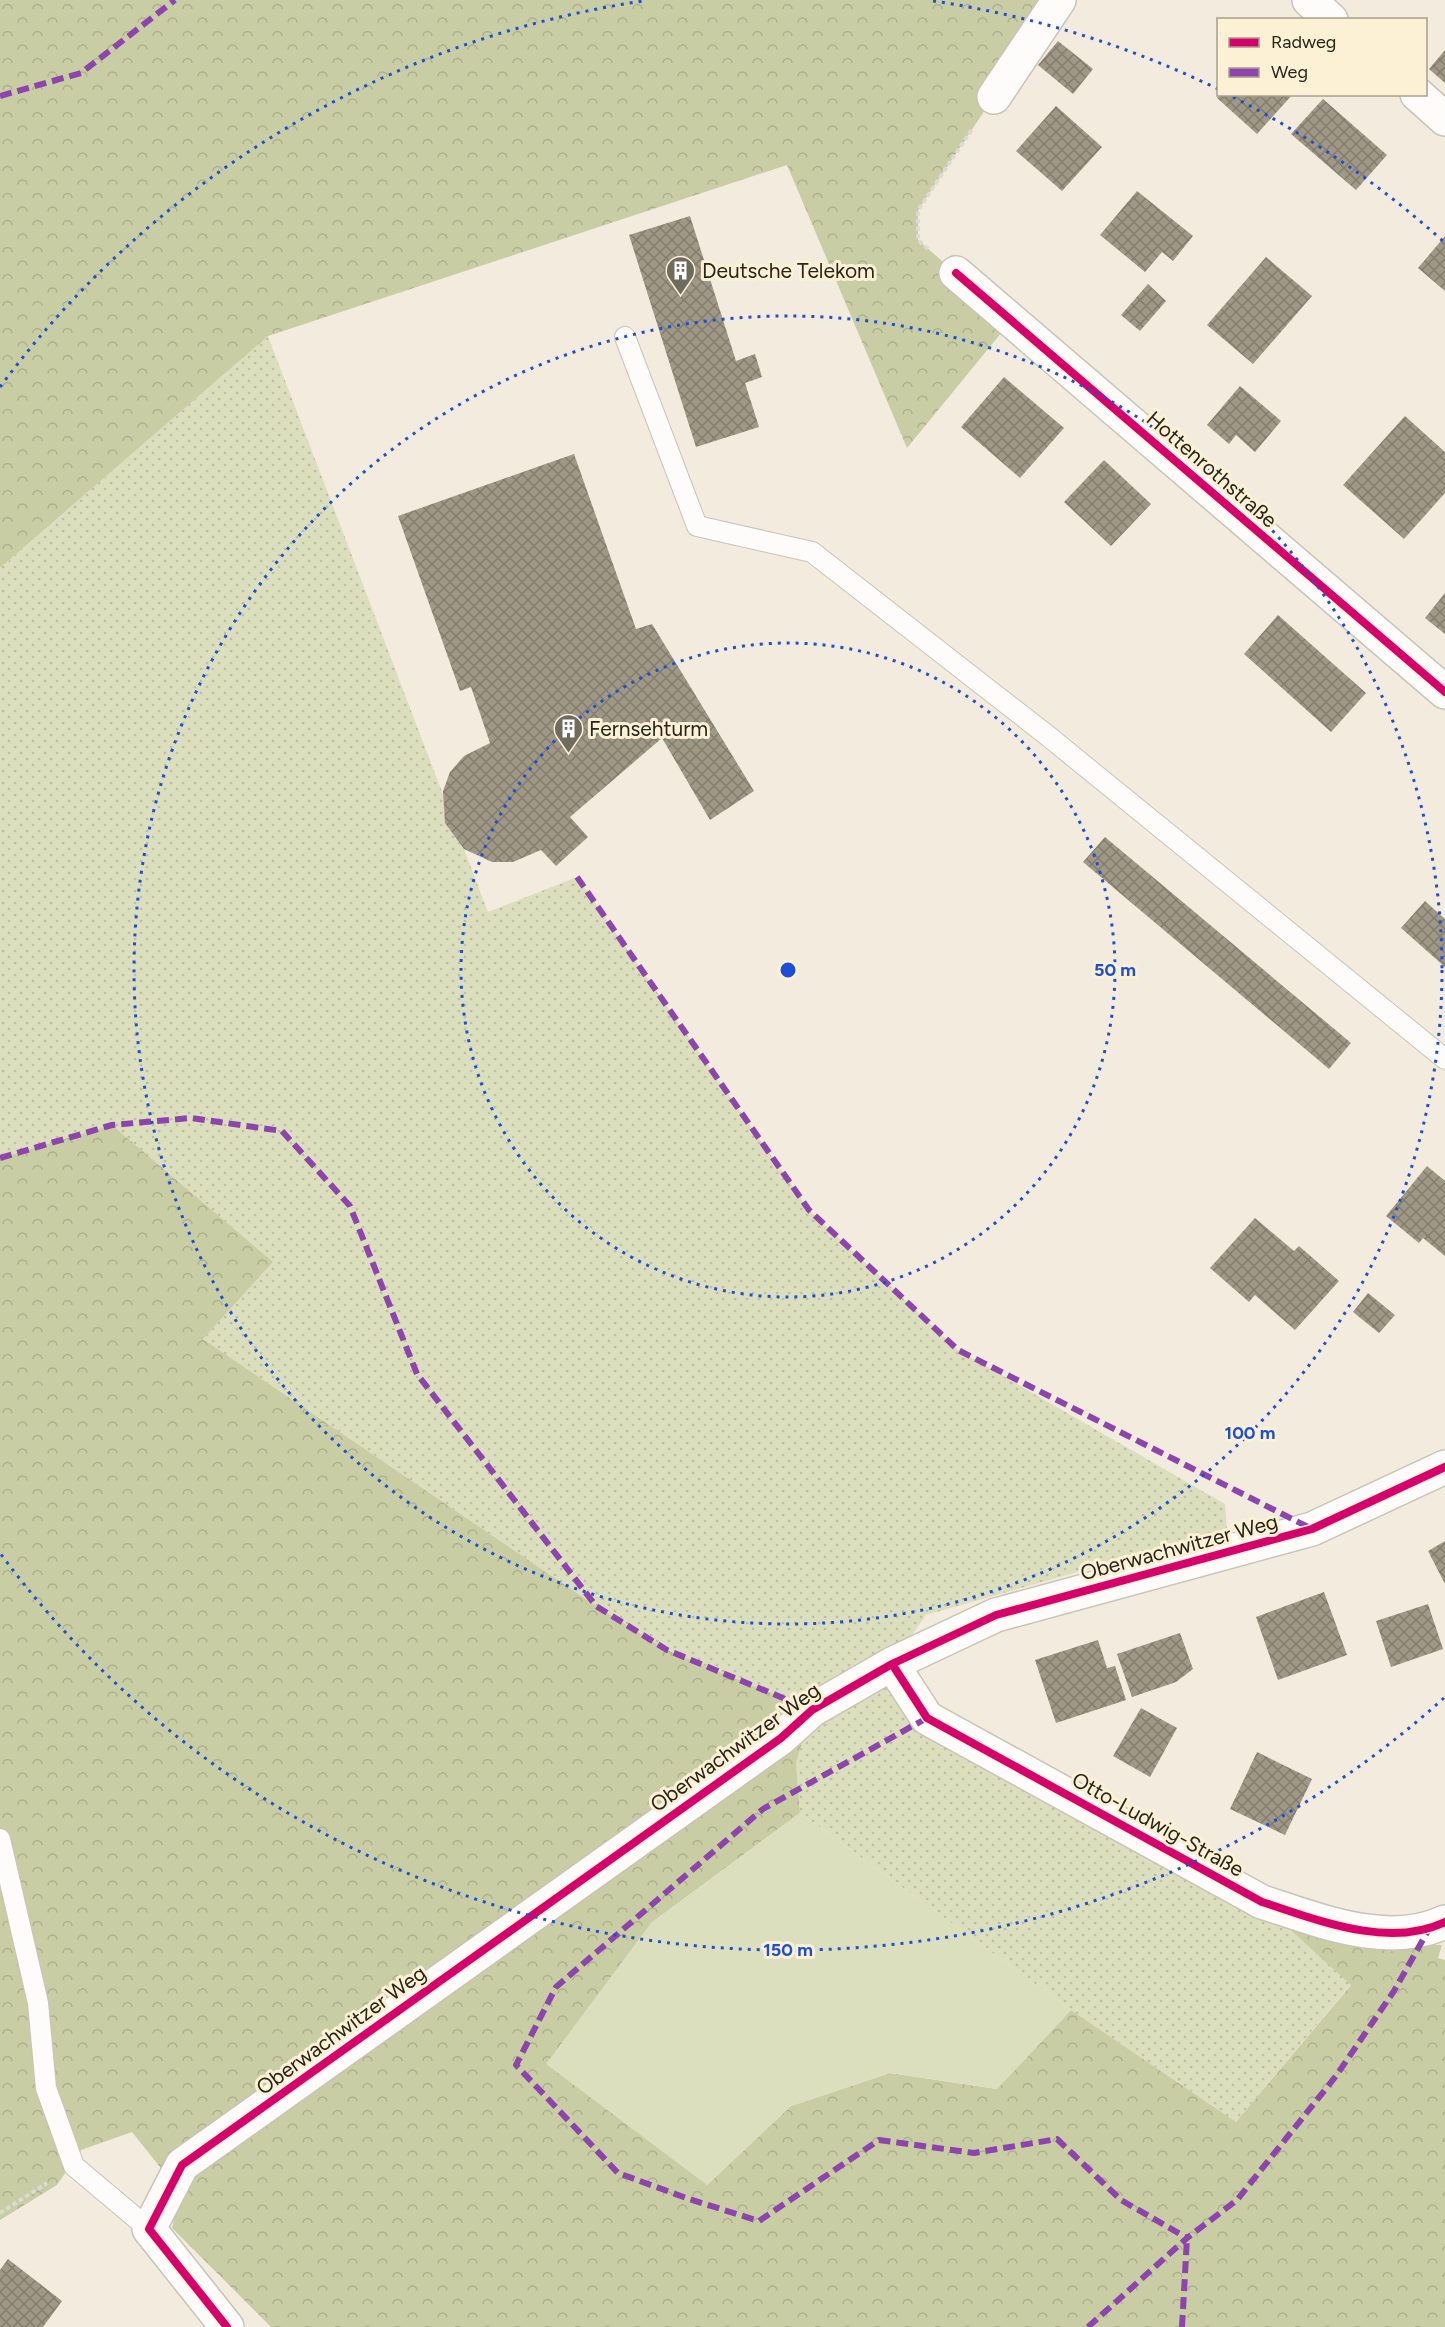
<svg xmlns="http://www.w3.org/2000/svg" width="1445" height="2327" font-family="Figtree,sans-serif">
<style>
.grass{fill:url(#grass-dots)}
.forest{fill:url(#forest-crowns)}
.garden{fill:#dcdfbe}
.building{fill:url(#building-cross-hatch)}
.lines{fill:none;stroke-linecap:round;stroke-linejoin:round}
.service-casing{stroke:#c9c3b8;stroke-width:22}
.minor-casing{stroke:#c9c3b8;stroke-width:36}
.path{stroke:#dcdad6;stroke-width:4;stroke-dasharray:4.5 3;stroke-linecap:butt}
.service{stroke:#fdfcfa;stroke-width:20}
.minor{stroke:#fdfcfa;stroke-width:33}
.quiet{stroke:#8e44ad;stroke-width:6;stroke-dasharray:12 6;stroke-linecap:butt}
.cycleway-casing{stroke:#fcf0d5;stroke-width:11}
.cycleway{stroke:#d6006c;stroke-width:8}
.ring{fill:none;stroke:#1d4ed8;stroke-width:3;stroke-dasharray:3 6}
.labels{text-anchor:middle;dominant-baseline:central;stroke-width:6;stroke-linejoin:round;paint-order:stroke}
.poi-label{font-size:21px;fill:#2a251b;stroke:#fcf0d5;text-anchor:start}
.street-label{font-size:21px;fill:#2a251b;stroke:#fcf0d5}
.centre{fill:#1d4ed8;stroke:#fcf0d5;stroke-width:3}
.ring-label{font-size:18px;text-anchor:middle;font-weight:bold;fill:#1d4ed8;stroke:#fcf0d5;stroke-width:6;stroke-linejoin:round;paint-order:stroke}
</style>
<defs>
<pattern id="grass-dots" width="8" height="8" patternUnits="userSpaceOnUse" patternTransform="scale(1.5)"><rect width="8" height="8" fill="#dcdfbe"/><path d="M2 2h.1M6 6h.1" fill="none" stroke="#bdbfa3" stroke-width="1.8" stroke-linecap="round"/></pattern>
<pattern id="forest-crowns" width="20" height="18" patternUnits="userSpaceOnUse" patternTransform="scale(1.5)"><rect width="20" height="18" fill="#c9cda4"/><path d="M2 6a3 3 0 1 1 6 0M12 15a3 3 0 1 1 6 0" fill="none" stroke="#adb08d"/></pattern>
<pattern id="building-cross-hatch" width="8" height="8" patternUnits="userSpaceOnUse" patternTransform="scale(1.5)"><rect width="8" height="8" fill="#a09886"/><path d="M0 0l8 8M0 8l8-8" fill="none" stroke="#837c6d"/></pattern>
</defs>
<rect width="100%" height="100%" fill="#f3ecde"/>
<path class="grass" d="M268 336 488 912 577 877 809 1210 958 1350 1225 1504 1227 1530 926 1615 892 1664 905 1717 1285 1925 1351 1984 1236 2122 1071 2010 800 1813 796 1763 812 1710 667 1650 596 1606 203 1339 273 1262 112 1125 0 1158V568Z"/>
<path class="forest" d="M0 0H1059L918 210V240L1011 321 907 448 787 165 268 336 0 568Z
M112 1125 273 1262 203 1339 596 1606 667 1650 812 1710 796 1763 800 1813 651 1923 707 2185 791 2106 890 2073 997 2089 1071 2010 1236 2122 1351 1985 1285 1925 1373 1944 1442 1945 1438 1958 1445 1960V2327H271L172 2228 180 2192 132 2132 81 2150 57 2185 0 2220V1158Z"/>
<path class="garden" d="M800 1813 1071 2010 997 2089 890 2073 791 2106 707 2185 546 2064 651 1923Z"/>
<path class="building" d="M1058 41 1093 69 1073 94 1038 65Z
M1445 50V83L1429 69Z
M1220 94H1293L1257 134 1217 98Z
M1323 99 1387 155 1356 190 1291 134Z
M1056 106 1102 147 1062 191 1016 151Z
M1137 191 1193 236 1173 261 1162 252 1145 272 1100 235Z
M690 216 736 361 755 354 762 377 745 383 759 427 696 447 629 235Z
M1445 236V291L1418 268Z
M1266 257 1312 296 1253 364 1207 325Z
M1148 284 1166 301 1140 331 1121 315Z
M1004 377 1064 428 1020 478 961 427Z
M1240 386 1281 421 1255 452 1236 435 1229 444 1207 425Z
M1405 416 1445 452V493L1404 539 1343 485Z
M574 454 636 629 652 624 754 791 710 820 662 738 570 817 588 837 556 866 541 850 513 862H492L464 849 445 823 443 791 450 772 464 756 490 743 471 687 460 691 398 516Z
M1104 460 1151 504 1111 546 1064 502Z
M1445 593V634L1425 618Z
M1278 615 1366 693 1331 732 1244 654Z
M1105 837 1351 1043 1329 1069 1083 862Z
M1425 901 1445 919V967L1401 928Z
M1427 1166 1445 1181V1256L1423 1238 1419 1243 1386 1216Z
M1255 1218 1294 1251 1299 1246 1339 1281 1295 1330 1255 1295 1249 1302 1210 1268Z
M1368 1293 1395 1315 1379 1333 1353 1312Z
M1445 1541V1584L1428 1551Z
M1324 1592 1347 1655 1278 1680 1256 1617Z
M1428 1604 1443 1649 1391 1667 1376 1621Z
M1180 1633 1193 1669 1176 1682 1132 1697 1117 1654Z
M1098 1640 1107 1668 1115 1666 1126 1700 1056 1723 1035 1660Z
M1141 1708 1177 1728 1150 1777 1113 1756Z
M1257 1752 1312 1779 1285 1835 1230 1809Z
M8 2259 62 2301 43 2327H0V2270Z"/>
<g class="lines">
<defs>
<path id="service" d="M625 337 697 526 812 552 1048 736 1445 1059
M0 1839 38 2003 46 2088 74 2166 149 2229"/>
<path id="minor" d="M1309 0 1331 20
M1417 94 1445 119
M994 97 1059 0
M956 273 1445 692
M892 1664 927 1718 1262 1902C1318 1920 1388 1949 1445 1922
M227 2327 149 2229 182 2165 781 1738 812 1710 892 1664 996 1615 1312 1529 1445 1467"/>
</defs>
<use href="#service" class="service-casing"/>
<use href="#minor" class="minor-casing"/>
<path class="path" d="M928 249 918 240V210L973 128
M0 2213 47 2183"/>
<use href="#service" class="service"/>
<use href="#minor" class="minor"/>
<path class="quiet" d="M0 96 81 73 175 0
M577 877 809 1210 958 1350 1312 1529
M0 1158 112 1125 191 1118 282 1131 350 1206 417 1374 596 1606 667 1650 812 1710
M927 1718 763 1809 556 1987 516 2065 618 2173 689 2199 759 2221 879 2140 974 2153 1057 2139 1121 2200 1187 2238
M1088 2327 1187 2238 1237 2200 1336 2076 1394 1991 1429 1929
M1182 2327 1187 2238"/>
<defs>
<path id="cycleway" d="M956 273 1445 692
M892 1664 927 1718 1262 1902C1318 1920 1388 1949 1445 1922
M227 2327 149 2229 182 2165 781 1738 812 1710 892 1664 996 1615 1312 1529 1445 1467"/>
</defs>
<use href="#cycleway" class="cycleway-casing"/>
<use href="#cycleway" class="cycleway"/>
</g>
<g class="ring">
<circle cx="788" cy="970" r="327"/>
<circle cx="788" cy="970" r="654"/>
<path d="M1444 1698A980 980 0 0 1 0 1553M0 387A980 980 0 0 1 643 1M933 1A980 980 0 0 1 1218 89M1233 97A980 980 0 0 1 1444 242"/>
</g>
<defs>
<symbol id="building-pin" viewBox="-11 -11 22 30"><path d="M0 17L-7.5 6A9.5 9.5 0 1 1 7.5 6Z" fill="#706b5f" stroke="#fcf0d5"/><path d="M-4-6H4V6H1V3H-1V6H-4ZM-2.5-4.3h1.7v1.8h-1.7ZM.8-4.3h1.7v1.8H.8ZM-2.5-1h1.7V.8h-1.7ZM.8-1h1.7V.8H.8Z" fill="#fff"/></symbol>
</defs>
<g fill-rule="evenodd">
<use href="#building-pin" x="664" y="254" width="33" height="45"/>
<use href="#building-pin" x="552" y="712" width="33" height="45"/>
</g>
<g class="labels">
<g class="poi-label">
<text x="702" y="270">Deutsche Telekom</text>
<text x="589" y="728">Fernsehturm</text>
</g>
<g class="street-label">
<text transform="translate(1212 469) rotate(41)">Hottenrothstraße</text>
<text transform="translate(1179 1547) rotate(-15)">Oberwachwitzer Weg</text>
<text transform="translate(735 1747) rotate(-36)">Oberwachwitzer Weg</text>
<text transform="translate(1158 1824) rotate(29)">Otto-Ludwig-Straße</text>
<text transform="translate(341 2030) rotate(-36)">Oberwachwitzer Weg</text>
</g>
</g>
<circle cx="788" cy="970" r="9" class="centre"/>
<g class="ring-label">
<text x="1115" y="976">50 m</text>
<text x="1250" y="1439">100 m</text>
<text x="788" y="1956">150 m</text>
</g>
<rect x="1217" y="18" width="210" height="78" fill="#fcf0d5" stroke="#a89f8b" stroke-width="1.5"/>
<rect x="1229" y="38" width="30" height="9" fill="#d6006c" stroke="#a89f8b" stroke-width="1.5"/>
<text x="1271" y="48" font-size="18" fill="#2a251b">Radweg</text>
<rect x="1229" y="68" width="30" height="9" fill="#8e44ad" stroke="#a89f8b" stroke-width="1.5"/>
<text x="1271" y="78" font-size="18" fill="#2a251b">Weg</text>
</svg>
